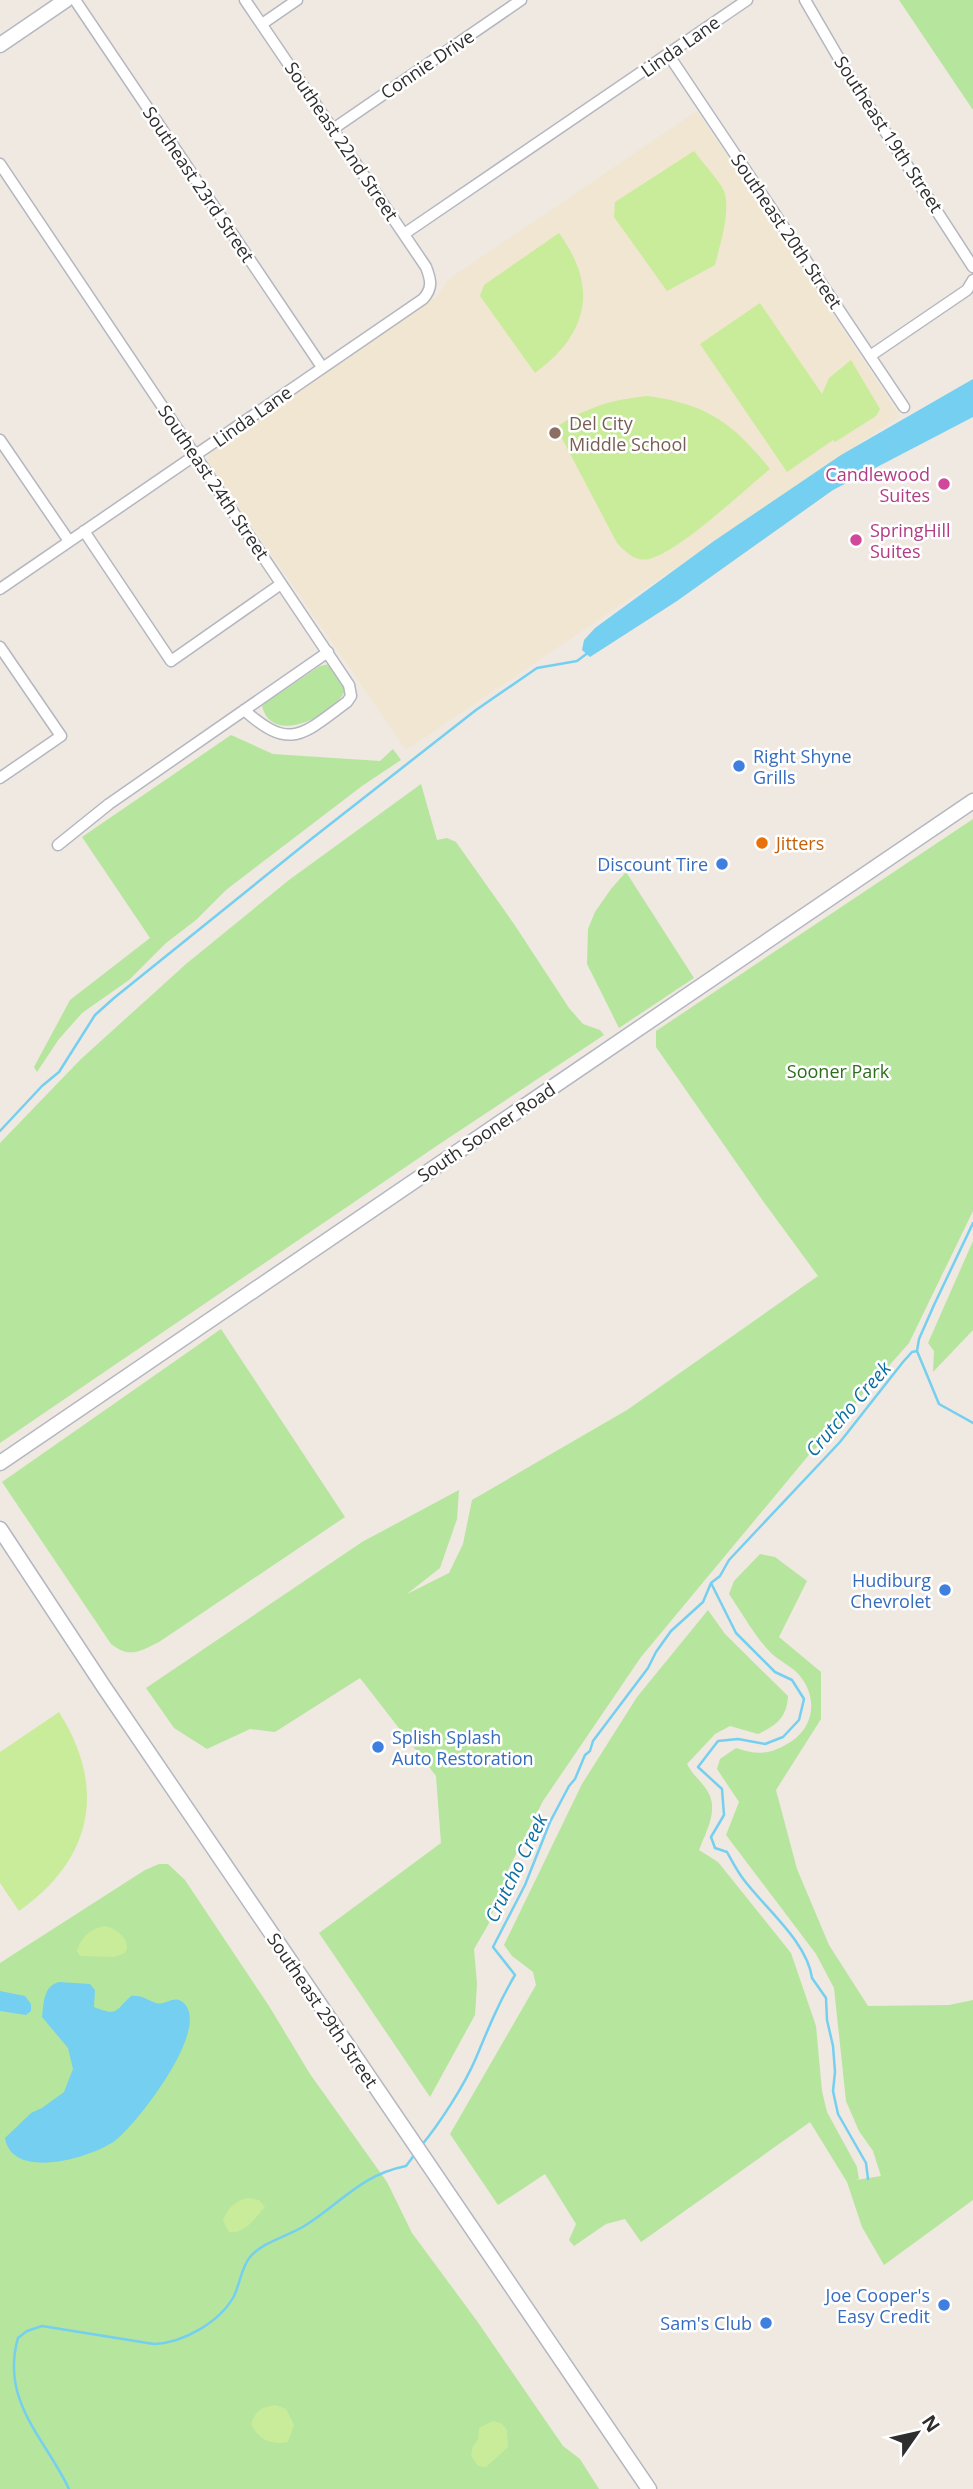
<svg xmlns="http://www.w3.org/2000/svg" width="973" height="2489" font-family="'Open Sans',sans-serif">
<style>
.education{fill:#f0e6d1}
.green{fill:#b6e59e}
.pitch{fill:#c9ec9a}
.water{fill:#75cff0}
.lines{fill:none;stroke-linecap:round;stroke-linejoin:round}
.stream{stroke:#75cff0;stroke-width:2.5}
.street-casing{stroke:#b4b7c1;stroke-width:13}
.secondary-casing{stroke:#b4b7c1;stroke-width:17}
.street{stroke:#fff;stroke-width:10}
.secondary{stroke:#fff;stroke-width:14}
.education-dot{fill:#8d6e63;stroke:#fff;stroke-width:2.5}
.hotel-dot{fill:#d1479c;stroke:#fff;stroke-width:2.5}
.shop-dot{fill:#3f7fe0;stroke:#fff;stroke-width:2.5}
.food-dot{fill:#e8710a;stroke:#fff;stroke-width:2.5}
.labels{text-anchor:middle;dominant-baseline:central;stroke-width:5;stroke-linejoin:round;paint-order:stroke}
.street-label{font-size:18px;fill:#2e2e2e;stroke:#fff}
.education-label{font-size:18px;fill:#785e54;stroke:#fff;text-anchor:start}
.hotel-label{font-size:18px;fill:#b23c85;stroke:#fff;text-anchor:end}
.shop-label{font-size:18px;fill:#366cbe;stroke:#fff;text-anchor:end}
.food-label{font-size:18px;fill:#c56008;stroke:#fff;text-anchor:start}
.park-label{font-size:18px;fill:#2c6e1b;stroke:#fff}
.water-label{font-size:19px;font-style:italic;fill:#0d6fa3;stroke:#fff}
</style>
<rect width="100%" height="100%" fill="#efe9e1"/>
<path class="education" d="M697 111 900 416 406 750 208 462 210 451 437 296 449 279Z"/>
<path class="green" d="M899 0H973V110Z
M330 664 345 689C343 708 273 751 262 706L265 703 320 666Z
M231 735 273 754 380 761 393 749 401 760 362 786 226 890 196 920 166 943 129 980 82 1013 59 1039 37 1072 34 1067 70 1000 150 938 82 837Z
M421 784 437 840 447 838 456 842 514 924 569 1008 583 1024 600 1030 604 1035 435 1147 0 1443V1143L81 1059 186 964 289 880Z
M973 819V1211L909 1343 887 1368 883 1365 832 1437 813 1450 641 1657 543 1801 509 1868 488 1925 474 1949 477 1984 475 2015 430 2097 319 1933 441 1843 436 1776 360 1678 275 1732 250 1729 207 1749 174 1728 146 1688 362 1542 459 1490 457 1519 440 1568 407 1594 449 1573 463 1544 472 1500 627 1410 818 1276 763 1201 656 1047V1031Z
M626 872 694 978 619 1028 587 964 588 929 595 912 611 889Z
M973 1241V1330L933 1372 934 1351 928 1343Z
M221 1329 345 1517 159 1642C140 1651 130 1659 111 1644L2 1482Z
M760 1554 775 1557 807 1581 779 1637 821 1672V1719L776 1790 797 1869 829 1945 868 2006 949 2005 973 2000V2200L884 2265 862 2227 847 2182 810 2122 641 2242 625 2219 606 2224 574 2246 569 2240 576 2224 545 2174 498 2205 450 2134 536 1985 533 1972 512 1956 504 1945 582 1784 637 1697 708 1610 725 1634 788 1696C787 1717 777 1725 758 1734L730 1726 715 1734 687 1764C693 1776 705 1784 710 1796 717 1814 705 1834 699 1850L718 1862 791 1953 816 2026 822 2091 827 2112 857 2167 859 2179 856 2180 881 2176 873 2151 859 2131 846 2101 834 1988 816 1954 726 1835 739 1802 717 1769 720 1759 736 1748C759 1756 772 1754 792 1741 815 1725 817 1697 800 1676 792 1666 779 1661 770 1652 754 1635 742 1613 729 1594L734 1581Z
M159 1864H168L185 1880 269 2006 310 2074 387 2182 412 2233 477 2321 563 2446 580 2459 599 2489H0V1963L145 1870Z"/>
<path class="pitch" d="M694 151C703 163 714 175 722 187 733 206 720 244 715 265L667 291 614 217 615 202Z
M559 233C599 288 588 334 535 373L480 296 484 285Z
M760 303 822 394 829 378 851 360 880 409 876 416 835 442 833 440 787 472 700 344Z
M647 396C707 404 733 423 770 469 744 490 679 552 649 559 635 562 626 552 617 543L556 427C588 407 610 400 647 396Z
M59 1712C107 1788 93 1859 19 1911L0 1883V1752Z
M106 1926C118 1930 132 1940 125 1953L114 1957 80 1956 77 1951C81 1937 91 1928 106 1926Z
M249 2198 259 2200 265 2207C255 2218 245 2234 229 2232L223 2221C227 2209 235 2200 249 2198Z
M276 2405 286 2409 294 2425 288 2442C270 2445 260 2441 251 2424 256 2410 262 2407 276 2405Z
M493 2421 501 2423 507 2430 508 2447 486 2467 478 2466 471 2456 473 2446 478 2440 479 2428Z"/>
<path class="water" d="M973 379V417L833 490 677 601 590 657 582 650 584 640 595 628 714 541 841 455Z
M59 1982 90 1984 95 1990 94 2007C119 2017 115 2010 131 1996 143 1995 146 2000 156 2003 165 2006 172 1996 181 2001 216 2023 137 2124 116 2140 94 2157 12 2182 5 2138L31 2113 42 2108 64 2092 73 2069 68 2048 42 2017C44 2003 43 1986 59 1982Z
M0 1991 25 1996 31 2004V2011L26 2015 0 2011Z"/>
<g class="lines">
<path class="stream" d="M0 1131 42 1086 59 1072 95 1015 114 998 310 840 476 710 537 668 577 661 589 652
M917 1351 939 1404 973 1423
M711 1583 736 1633 775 1672 792 1680 804 1699 799 1720 783 1737 765 1744 738 1739 718 1741 698 1767 722 1789 724 1815 711 1837 715 1848 727 1852C732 1861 737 1871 744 1880 766 1909 807 1942 812 1978L826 1998 827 2020 833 2046 835 2072 833 2091 838 2114 866 2163 868 2179
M421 2146C440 2123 464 2086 476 2058 488 2029 499 2002 515 1975L493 1947 525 1885 550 1822 569 1786 575 1779 585 1755 590 1751 593 1741 648 1668 656 1652 671 1631 703 1602 711 1583 720 1576 729 1560 840 1442 903 1362 912 1352 917 1351 919 1339 934 1305 973 1223
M69 2489C45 2438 0 2401 18 2338L27 2331 42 2326 154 2344C183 2343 220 2322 234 2296 240 2284 241 2268 250 2257 262 2242 289 2236 306 2225 342 2202 361 2175 406 2166L415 2154"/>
<defs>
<path id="street" d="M75 0 322 367
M805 0 848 74 973 267
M262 24 297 0
M668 54 904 407
M333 129 521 0
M0 164 349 685 351 696 347 702C303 734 291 752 244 710
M404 234 747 0
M870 356 967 290 973 280
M0 440 69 541
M84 531 171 661 281 584
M0 589 423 299C433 288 431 280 426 267L245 0
M0 647 61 736 0 778
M58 845 109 804 328 652"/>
<path id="secondary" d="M0 45 66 0
M0 1463 973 801
M0 1529 104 1687 649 2489"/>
</defs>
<use href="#street" class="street-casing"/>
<use href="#secondary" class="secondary-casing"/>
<use href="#street" class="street"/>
<use href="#secondary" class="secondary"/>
</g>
<circle class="education-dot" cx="555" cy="433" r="7"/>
<g class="hotel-dot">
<circle cx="944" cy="484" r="7"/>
<circle cx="856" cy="540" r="7"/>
</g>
<g class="shop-dot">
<circle cx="739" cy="766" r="7"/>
<circle cx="722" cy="864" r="7"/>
<circle cx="945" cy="1590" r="7"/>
<circle cx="378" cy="1747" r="7"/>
<circle cx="944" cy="2305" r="7"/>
<circle cx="766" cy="2323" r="7"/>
</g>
<circle class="food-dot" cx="762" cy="843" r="7"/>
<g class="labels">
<g class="street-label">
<text transform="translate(680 46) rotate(-35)">Linda Lane</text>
<text transform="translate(427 64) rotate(-34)">Connie Drive</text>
<text transform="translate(889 134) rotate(57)">Southeast 19th Street</text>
<text transform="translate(342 141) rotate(56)">Southeast 22nd Street</text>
<text transform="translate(199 184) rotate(56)">Southeast 23rd Street</text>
<text transform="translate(787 231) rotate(56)">Southeast 20th Street</text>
<text transform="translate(252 416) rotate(-35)">Linda Lane</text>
<text transform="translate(214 482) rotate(56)">Southeast 24th Street</text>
<text transform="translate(486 1132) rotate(-34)">South Sooner Road</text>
<text transform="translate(323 2010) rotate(56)">Southeast 29th Street</text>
</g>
<g class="education-label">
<text x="569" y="423">Del City<tspan x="569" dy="21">Middle School</tspan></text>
</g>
<g class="hotel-label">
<text x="930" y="474">Candlewood<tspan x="930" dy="21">Suites</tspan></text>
<text x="870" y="530" text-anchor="start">SpringHill<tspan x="870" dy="21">Suites</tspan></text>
</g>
<g class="shop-label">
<text x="753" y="756" text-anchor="start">Right Shyne<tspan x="753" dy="21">Grills</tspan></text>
<text x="708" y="864">Discount Tire</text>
<text x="931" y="1580">Hudiburg<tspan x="931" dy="21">Chevrolet</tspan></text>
<text x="392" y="1737" text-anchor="start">Splish Splash<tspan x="392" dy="21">Auto Restoration</tspan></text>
<text x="930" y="2295">Joe Cooper's<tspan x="930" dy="21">Easy Credit</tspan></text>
<text x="752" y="2323">Sam's Club</text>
</g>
<g class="food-label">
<text x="776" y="843">Jitters</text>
</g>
<g class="park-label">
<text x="838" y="1071">Sooner Park</text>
</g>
<g class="water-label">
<text transform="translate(848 1409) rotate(-49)">Crutcho Creek</text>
<text transform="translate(516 1868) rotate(-64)">Crutcho Creek</text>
</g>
</g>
<g transform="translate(917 2433) rotate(56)" stroke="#ffffff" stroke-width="5" paint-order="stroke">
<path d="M0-5L12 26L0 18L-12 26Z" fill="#2e2e2e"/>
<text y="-10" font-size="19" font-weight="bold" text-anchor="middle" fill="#2e2e2e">N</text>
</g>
</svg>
